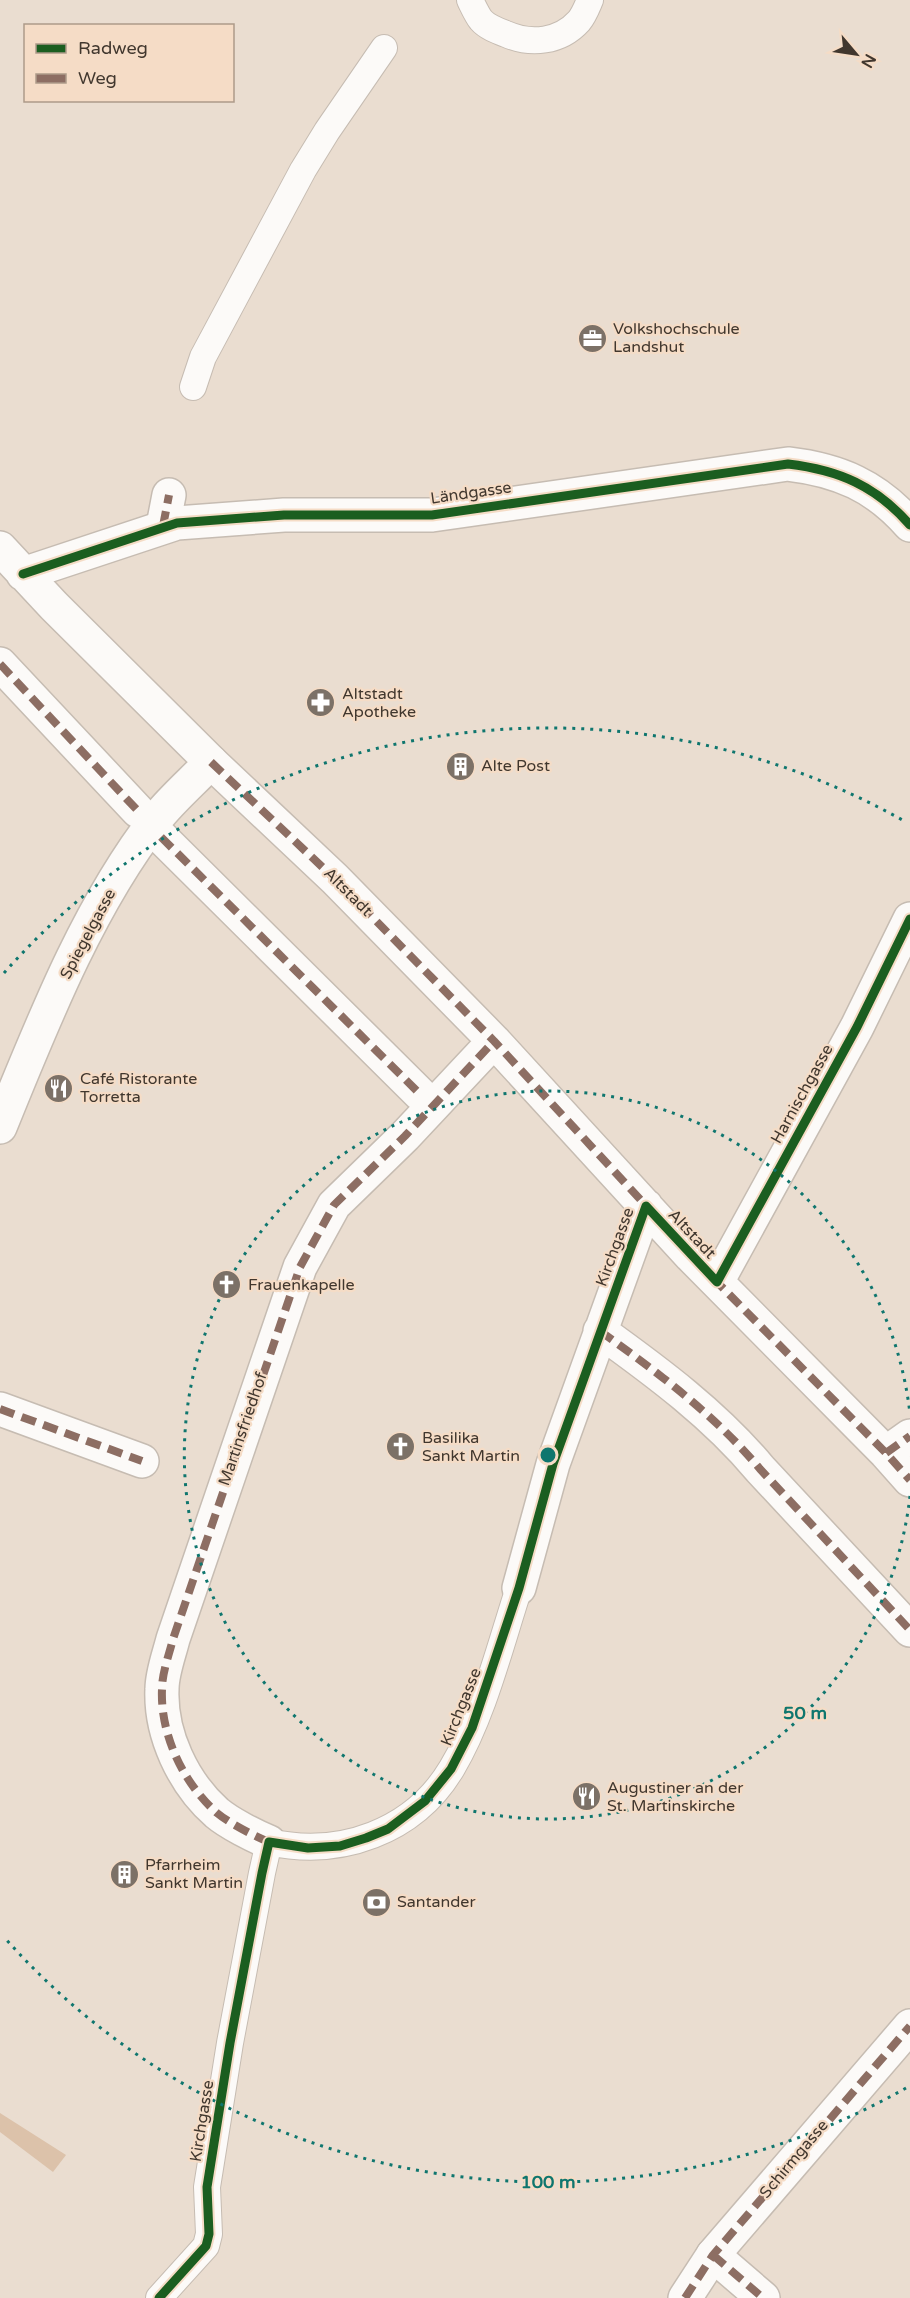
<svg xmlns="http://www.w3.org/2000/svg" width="910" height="2298" font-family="'Varela Round',sans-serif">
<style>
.green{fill:#dcc2aa}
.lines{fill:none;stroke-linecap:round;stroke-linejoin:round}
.service-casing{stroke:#c6bcb2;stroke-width:28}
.pedestrian-casing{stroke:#c6bcb2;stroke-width:36}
.minor-casing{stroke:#c6bcb2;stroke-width:36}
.service{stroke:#fcfaf8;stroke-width:26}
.pedestrian{stroke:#fcfaf8;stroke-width:33}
.minor{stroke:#fcfaf8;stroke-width:33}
.quiet{stroke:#8d6e63;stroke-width:8;stroke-dasharray:15 8;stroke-linecap:butt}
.cycleway-casing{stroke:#f5dcc6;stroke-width:13}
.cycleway{stroke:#1b5e20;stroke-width:9}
.ring{fill:none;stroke:#0f766e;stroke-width:3;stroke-dasharray:3 6}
.labels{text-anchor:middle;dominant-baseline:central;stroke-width:4.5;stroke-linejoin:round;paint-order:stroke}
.poi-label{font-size:16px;fill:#41372e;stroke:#f5dcc6;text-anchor:start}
.street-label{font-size:16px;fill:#41372e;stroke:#f5dcc6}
.centre{fill:#0f766e;stroke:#f5dcc6;stroke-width:3}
.ring-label{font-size:18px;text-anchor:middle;font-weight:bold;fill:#0f766e;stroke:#f5dcc6;stroke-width:4.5;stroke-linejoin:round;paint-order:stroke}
</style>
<rect width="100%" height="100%" fill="#eaddd0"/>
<path class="green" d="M0 2113 66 2155 53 2172 0 2132Z"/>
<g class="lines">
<defs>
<path id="service" d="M470 0C473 6 477 15 481 20 487 27 498 31 506 34 531 45 560 42 579 21 584 15 587 7 590 0
M193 387 203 357 303 170 327 131 384 48
M159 2298 206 2246 209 2234 207 2187 230 2043 262 1873 269 1842C340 1858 414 1832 452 1768 483 1716 500 1646 519 1588"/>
<path id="pedestrian" d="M163 526 169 495
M0 664 138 811
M211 762 335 879 494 1041 691 1256 886 1453 910 1480
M161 837 420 1094
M717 1282 857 1027 910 919
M600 1331C657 1372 715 1415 760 1469L910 1630
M0 1409 142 1461
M886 1453 910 1436
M519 1588 553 1464 646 1206
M269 1842C254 1836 229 1823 217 1813 183 1783 160 1734 162 1689 162 1673 169 1655 173 1639L300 1267 334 1205 405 1136 494 1041
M685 2298 713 2255 910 2026"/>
<path id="minor" d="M0 548 54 606 211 762C193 781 173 798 157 818 88 906 42 1024 0 1127
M23 574 177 523 284 515H432L788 464C839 470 876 486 910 525
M713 2255 763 2298"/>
</defs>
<use href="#service" class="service-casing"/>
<use href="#pedestrian" class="pedestrian-casing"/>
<use href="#minor" class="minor-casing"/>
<use href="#service" class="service"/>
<use href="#pedestrian" class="pedestrian"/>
<use href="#minor" class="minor"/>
<path class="quiet" d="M163 526 169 495
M0 664 138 811
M211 762 335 879 494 1041 650 1210
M161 837 420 1094
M713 1278 886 1453 910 1480
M600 1331C657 1372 715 1415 760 1469L910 1630
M0 1409 142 1461
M886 1453 910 1436
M269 1842C254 1836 229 1823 217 1813 183 1783 160 1734 162 1689 162 1673 169 1655 173 1639L300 1267 334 1205 405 1136 494 1041
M713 2255 763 2298
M685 2298 713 2255 910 2026"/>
<defs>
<path id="cycleway" d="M23 574 177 523 284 515H432L788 464C839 470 876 486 910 525
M159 2298 206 2246 209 2234 207 2187 230 2043 262 1873 269 1842 308 1848 340 1846 366 1838 388 1829 425 1801 451 1769 472 1728 519 1588 553 1464 646 1206 717 1282 857 1027 910 919"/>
</defs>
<use href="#cycleway" class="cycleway-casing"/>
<use href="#cycleway" class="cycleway"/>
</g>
<g class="ring">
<path d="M910 1496A364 364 0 1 1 910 1414"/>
<path d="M906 2088A727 727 0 0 1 4 1937M4 973A727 727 0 0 1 906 822"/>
</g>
<defs>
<symbol id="office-disc" viewBox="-11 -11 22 22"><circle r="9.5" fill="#7c7167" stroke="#f5dcc6"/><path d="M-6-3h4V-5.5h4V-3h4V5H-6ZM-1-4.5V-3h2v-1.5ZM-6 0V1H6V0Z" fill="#fff"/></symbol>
<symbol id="pharmacy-disc" viewBox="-11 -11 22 22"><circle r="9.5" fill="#7c7167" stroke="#f5dcc6"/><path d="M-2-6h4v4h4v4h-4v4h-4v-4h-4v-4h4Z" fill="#fff"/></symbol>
<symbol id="building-disc" viewBox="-11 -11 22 22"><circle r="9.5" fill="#7c7167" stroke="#f5dcc6"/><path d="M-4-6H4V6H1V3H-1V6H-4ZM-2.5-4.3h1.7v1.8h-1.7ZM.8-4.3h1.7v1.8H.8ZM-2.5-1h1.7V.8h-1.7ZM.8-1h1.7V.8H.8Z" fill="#fff"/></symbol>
<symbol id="restaurant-disc" viewBox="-11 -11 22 22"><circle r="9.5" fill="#7c7167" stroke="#f5dcc6"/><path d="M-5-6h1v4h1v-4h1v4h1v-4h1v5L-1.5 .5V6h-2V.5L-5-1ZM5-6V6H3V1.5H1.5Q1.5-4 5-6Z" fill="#fff"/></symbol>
<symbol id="church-disc" viewBox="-11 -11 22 22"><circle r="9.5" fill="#7c7167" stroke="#f5dcc6"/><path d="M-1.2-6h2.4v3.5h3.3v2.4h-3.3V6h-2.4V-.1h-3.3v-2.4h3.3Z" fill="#fff"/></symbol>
<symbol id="bank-disc" viewBox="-11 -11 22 22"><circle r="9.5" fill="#7c7167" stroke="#f5dcc6"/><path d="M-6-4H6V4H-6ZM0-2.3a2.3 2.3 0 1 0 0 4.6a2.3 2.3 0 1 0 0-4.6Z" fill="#fff"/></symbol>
</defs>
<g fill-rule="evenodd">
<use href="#office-disc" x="576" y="322" width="33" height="33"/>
<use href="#pharmacy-disc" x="304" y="686" width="33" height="33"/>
<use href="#building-disc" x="444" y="750" width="33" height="33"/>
<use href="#restaurant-disc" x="42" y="1072" width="33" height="33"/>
<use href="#church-disc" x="210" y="1268" width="33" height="33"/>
<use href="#church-disc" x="384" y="1430" width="33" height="33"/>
<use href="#restaurant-disc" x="570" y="1780" width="33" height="33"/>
<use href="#building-disc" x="108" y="1858" width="33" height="33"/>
<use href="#bank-disc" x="360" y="1886" width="33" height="33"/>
</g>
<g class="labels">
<g class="poi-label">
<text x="613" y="329">Volkshochschule<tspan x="613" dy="18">Landshut</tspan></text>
<text x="342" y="694">Altstadt<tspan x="342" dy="18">Apotheke</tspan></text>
<text x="481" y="766">Alte Post</text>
<text x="80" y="1079">Café Ristorante<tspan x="80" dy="18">Torretta</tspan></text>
<text x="248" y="1285">Frauenkapelle</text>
<text x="422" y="1438">Basilika<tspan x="422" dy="18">Sankt Martin</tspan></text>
<text x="607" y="1788">Augustiner an der<tspan x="607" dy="18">St. Martinskirche</tspan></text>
<text x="145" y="1865">Pfarrheim<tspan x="145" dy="18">Sankt Martin</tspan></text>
<text x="397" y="1902">Santander</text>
</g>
<g class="street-label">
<text transform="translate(471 493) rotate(-8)">Ländgasse</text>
<text transform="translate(348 892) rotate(45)">Altstadt</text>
<text transform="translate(88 934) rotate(-62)">Spiegelgasse</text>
<text transform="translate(802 1094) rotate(-61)">Harnischgasse</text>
<text transform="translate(692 1234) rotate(47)">Altstadt</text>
<text transform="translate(615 1247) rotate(-70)">Kirchgasse</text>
<text transform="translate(243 1429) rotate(-71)">Martinsfriedhof</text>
<text transform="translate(461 1707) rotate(-68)">Kirchgasse</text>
<text transform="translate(202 2121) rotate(-81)">Kirchgasse</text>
<text transform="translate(794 2159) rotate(-50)">Schirmgasse</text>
</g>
</g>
<circle cx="548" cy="1455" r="9" class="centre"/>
<g class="ring-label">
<text x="805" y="1719">50 m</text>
<text x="548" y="2188">100 m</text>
</g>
<rect x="24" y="24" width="210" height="78" fill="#f5dcc6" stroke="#ad9a89" stroke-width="1.5"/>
<rect x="36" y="44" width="30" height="9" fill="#1b5e20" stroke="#ad9a89" stroke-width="1.5"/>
<text x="78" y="54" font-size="18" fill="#41372e">Radweg</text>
<rect x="36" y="74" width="30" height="9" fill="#8d6e63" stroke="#ad9a89" stroke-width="1.5"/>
<text x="78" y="84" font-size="18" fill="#41372e">Weg</text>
<g transform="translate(856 54) rotate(119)" stroke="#f5dcc6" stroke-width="4.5" paint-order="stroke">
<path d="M0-4.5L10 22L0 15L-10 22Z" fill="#41372e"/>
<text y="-9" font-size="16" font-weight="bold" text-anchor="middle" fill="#41372e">N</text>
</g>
</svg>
